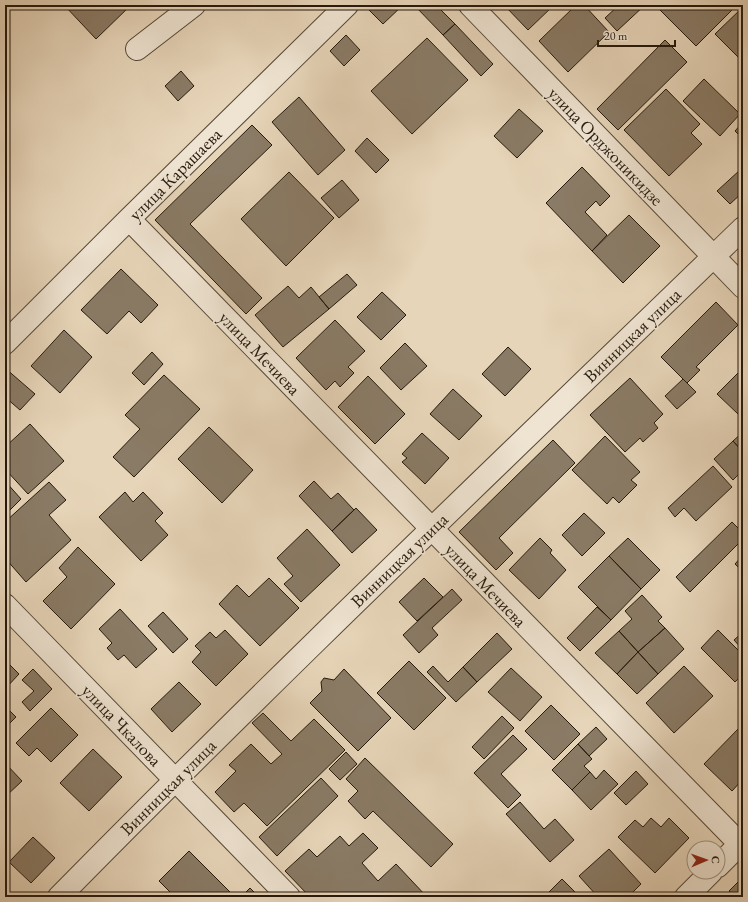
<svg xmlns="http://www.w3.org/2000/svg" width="748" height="902" font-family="'EB Garamond',serif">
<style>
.building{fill:#8a7b66;stroke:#25190c}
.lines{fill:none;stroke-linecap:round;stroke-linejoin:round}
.minor-casing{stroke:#564837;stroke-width:24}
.minor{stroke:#efe4d2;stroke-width:22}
.labels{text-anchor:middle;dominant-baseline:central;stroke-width:3.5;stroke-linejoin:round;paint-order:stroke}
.street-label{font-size:18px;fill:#25190c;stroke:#efe4d2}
</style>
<rect width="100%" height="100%" fill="#e7d5b9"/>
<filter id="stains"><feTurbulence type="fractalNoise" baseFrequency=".005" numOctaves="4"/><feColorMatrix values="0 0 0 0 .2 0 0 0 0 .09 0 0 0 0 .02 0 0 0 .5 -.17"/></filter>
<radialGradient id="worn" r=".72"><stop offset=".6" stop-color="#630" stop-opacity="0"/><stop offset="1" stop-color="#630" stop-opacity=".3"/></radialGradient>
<path class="building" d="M64 5H131L96 39Z
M372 5H403L383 24 368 9Z
M414 5H436L455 24 443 35Z
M504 5H554L528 30Z
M576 5H584L609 32 568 72 539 41Z
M619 5H645L617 31 605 18Z
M655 5H737L696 46Z
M743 7V62L715 34Z
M455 24 493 64 481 76 443 35Z
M346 35 360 50 344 66 330 51Z
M427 38 468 80 412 134 371 91Z
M665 40 687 62 618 130 597 109Z
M181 71 194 86 178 101 165 86Z
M704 79 740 114 720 136 683 101Z
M666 89 700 124 691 133 702 144 669 176 624 130Z
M299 97 345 150 318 175 272 122Z
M519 109 543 131 517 158 494 136Z
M743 122V139L735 131Z
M252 125 272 145 190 224 262 298 246 314 155 220Z
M367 138 389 160 376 173 355 151Z
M582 167 610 196 600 206 596 201 585 212 607 235 592 251 546 203Z
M740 170 743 173V192L730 204 717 191Z
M289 172 334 218 286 266 241 219Z
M342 180 359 200 339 218 321 198Z
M629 215 660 246 623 283 592 251Z
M121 269 158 305 141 323 129 311 107 334 81 310Z
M347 274 357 285 329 309 319 297Z
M288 286 299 298 311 287 329 309 283 347 255 315Z
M382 292 406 315 381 340 357 317Z
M716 302 738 325 696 367 700 370 687 383 661 357Z
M335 320 365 351 348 367 354 373 340 387 335 381 326 390 296 358Z
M64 330 92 357 60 393 31 366Z
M405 343 427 366 401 390 380 368Z
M508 347 531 369 505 396 482 374Z
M152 352 163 364 144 385 132 373Z
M5 368 35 394 20 410 5 397Z
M743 368V409L738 414 717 394Z
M164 375 200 409 134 477 113 457 140 429 125 415Z
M368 376 405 414 375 444 338 407Z
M630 378 663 414 654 423 658 428 643 442 640 438 625 452 590 415Z
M683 379 696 392 677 409 665 396Z
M453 389 482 416 459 440 430 414Z
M30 424 64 461 28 494 5 469V447Z
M209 427 253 470 222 503 178 459Z
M743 432V452L733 441Z
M422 433 449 458 425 484 402 462 407 458 402 454Z
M605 436 640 472 631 480 637 485 619 503 613 497 607 504 572 470Z
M553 440 575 463 499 538 513 553 496 570 459 532Z
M733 441 743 452V470L733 480 714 459Z
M713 466 732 487 696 521 684 508 675 517 668 508Z
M5 481 21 499 5 515Z
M314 481 331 499 338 493 354 510 332 531 299 496Z
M49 482 66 500 49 515 71 540 26 582 5 558V522Z
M125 492 133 502 143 492 163 513 155 521 168 535 141 561 99 517Z
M356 508 377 530 352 553 332 531Z
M584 513 605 533 582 556 562 535Z
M732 522 743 533V539L690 592 676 577Z
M307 529 340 565 301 602 284 584 293 576 277 558Z
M540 538 552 550 550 553 566 570 539 599 509 570Z
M628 538 660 570 641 589 609 556Z
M78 547 115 584 71 629 43 601 67 577 59 568Z
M743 555V572L735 564Z
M609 556 641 589 611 620 578 587Z
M269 578 299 608 260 646 219 604 237 585 249 597Z
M424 578 443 597 417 621 399 602Z
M452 589 462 600 432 628 438 635 419 653 403 635Z
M642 595 662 617 658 621 665 628 638 652 619 631 632 619 625 611Z
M597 607 611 620 580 651 567 638Z
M120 609 157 649 136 668 124 655 118 660 107 648 112 643 99 629Z
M163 612 188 639 173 653 148 626Z
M665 628 684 649 658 674 638 652Z
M225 630 248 654 216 686 192 662 201 652 195 646 210 632 216 638Z
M718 630 743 655V674L735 682 701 648Z
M619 631 638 652 617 674 595 653Z
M743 632V650L734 640Z
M497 633 512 649 477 682 463 667Z
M638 652 658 674 637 694 617 674Z
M5 660 19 674 5 689Z
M409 661 446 698 414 730 377 693Z
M433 666 448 682 463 667 477 682 456 702 427 672Z
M684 666 713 696 674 733 646 703Z
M511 668 542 697 520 721 488 692Z
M33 669 52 689 30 711 22 702 34 691 22 680Z
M344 669 391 718 358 751 310 703 322 691 321 682 324 678 334 680Z
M179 682 201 704 172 732 151 709Z
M551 705 580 734 554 760 525 731Z
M5 706 16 717 5 728Z
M51 708 78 735 51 762 37 748 29 756 16 743Z
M263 713 291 741 314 719 345 750 267 826 244 803 234 812 215 792 236 771 229 765 251 744 271 764 282 754 252 723Z
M502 716 514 728 484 759 472 747Z
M596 727 607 739 589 756 578 744Z
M740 727 743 730V779L732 791 704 764Z
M513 735 527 749 501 774 521 795 508 808 474 773Z
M578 744 592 759 584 766 590 772 572 790 552 770Z
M93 749 122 777 89 811 60 783Z
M346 752 357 764 340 780 329 769Z
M365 758 453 844 431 867 373 811 365 819 348 801 358 791 346 779Z
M5 763 22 781 5 797Z
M604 770 618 784 591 810 572 790 590 772 596 779Z
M636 771 648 784 626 805 614 793Z
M321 778 338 796 277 856 259 837Z
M520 802 544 829 555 819 574 840 550 862 506 814Z
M651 818 661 827 669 818 689 838 655 873 618 837 635 820 643 827Z
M363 833 378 848 362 863 378 881 396 864 427 897H310L285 871 309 849 317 857 340 836 349 846Z
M33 837 55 858 31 883 9 862Z
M609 849 641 884 628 897H598L579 876Z
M189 851 235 897H175L159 881Z
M562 879 580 897H544Z
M741 879 743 881V897H736L729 891Z
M250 888 259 897H241Z
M6 891 12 897H5Z"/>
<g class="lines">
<defs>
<path id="minor" d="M470 5 743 287
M137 49 194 5
M129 219 743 847
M5 343 129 219 347 5
M5 605 289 897
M718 866 743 841
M59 897C283 669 514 450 743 228
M686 897 711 872"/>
</defs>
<use href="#minor" class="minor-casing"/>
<use href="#minor" class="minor"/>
</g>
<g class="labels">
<g class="street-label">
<text transform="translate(606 146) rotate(46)">улица Орджоникидзе</text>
<text transform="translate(175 174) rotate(-45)">улица Карашаева</text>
<text transform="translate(632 335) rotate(-44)">Винницкая улица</text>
<text transform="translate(260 353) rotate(46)">улица Мечиева</text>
<text transform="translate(399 560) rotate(-44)">Винницкая улица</text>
<text transform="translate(486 585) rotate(46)">улица Мечиева</text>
<text transform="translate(122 725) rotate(46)">улица Чкалова</text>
<text transform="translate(168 787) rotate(-45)">Винницкая улица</text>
</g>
</g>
<rect width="748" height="902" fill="none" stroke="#e7d5b9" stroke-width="20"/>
<rect x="6" y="6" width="736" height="890" fill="none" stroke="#25190c" stroke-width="2"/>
<rect x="10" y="10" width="728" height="882" fill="none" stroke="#25190c"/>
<g transform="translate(706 860) rotate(88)"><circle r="19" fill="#efe4d2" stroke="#9e9383"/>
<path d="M0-3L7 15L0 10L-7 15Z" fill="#8f2418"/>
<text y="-6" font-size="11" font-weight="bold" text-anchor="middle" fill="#25190c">С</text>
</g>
<path d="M598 40v6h77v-6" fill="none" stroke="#25190c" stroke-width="2"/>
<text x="604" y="40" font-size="12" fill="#25190c" stroke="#efe4d2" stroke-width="3" paint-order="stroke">20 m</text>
<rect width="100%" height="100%" filter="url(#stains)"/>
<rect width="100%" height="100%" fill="url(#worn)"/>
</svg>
